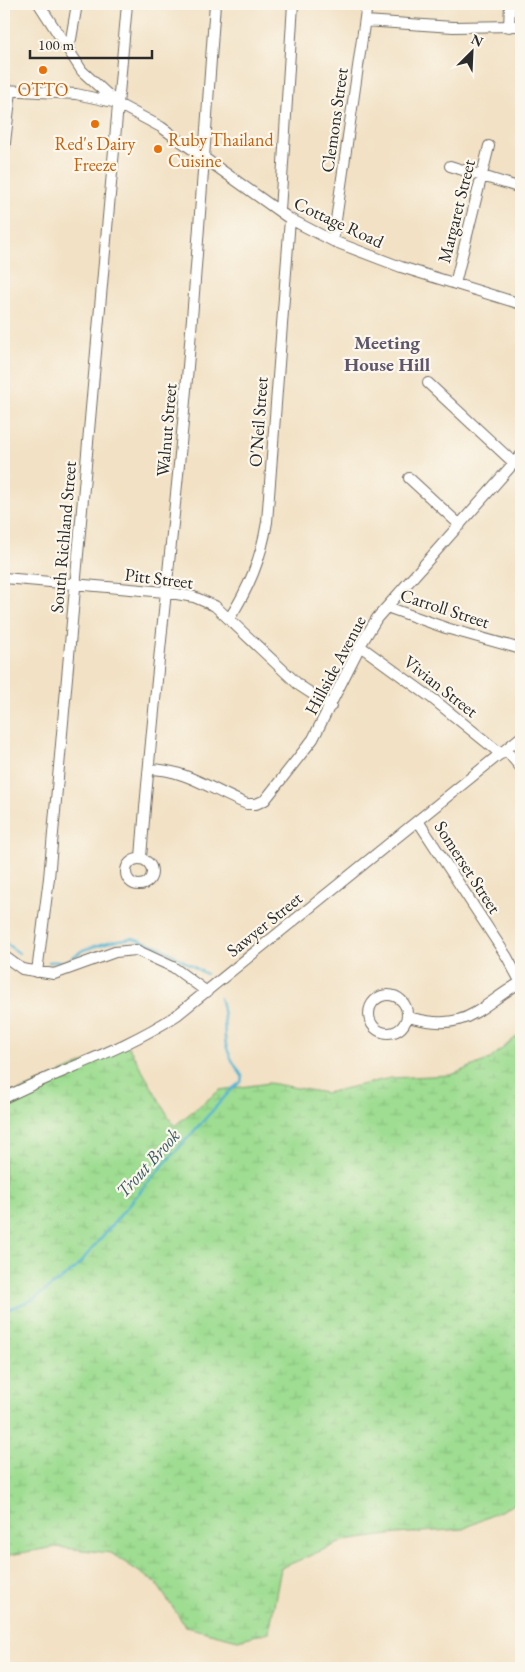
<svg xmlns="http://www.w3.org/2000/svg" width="525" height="1672" font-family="'EB Garamond',serif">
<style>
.wetland{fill:url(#wetland-marsh);stroke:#65845e}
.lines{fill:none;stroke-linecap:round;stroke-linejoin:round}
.stream{stroke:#56b5d4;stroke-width:2.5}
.minor-casing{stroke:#716b61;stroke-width:12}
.minor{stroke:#fff;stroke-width:10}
.food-dot{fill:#e8710a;stroke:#fbf7ec;stroke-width:2}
.labels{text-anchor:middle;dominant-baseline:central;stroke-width:4.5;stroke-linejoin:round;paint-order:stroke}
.food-label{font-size:18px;fill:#c56008;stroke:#fbf7ec}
.street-label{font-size:18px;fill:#2b2b2b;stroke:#fbf7ec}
.neighbourhood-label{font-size:19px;font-weight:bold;fill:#5f566e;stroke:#fbf7ec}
.water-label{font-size:19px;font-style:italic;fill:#3a5b66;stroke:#fbf7ec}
</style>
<defs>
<pattern id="wetland-marsh" width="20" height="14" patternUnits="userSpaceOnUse" patternTransform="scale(1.25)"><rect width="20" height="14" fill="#9fdd92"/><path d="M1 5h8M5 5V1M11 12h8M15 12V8" fill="none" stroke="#89be7e"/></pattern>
</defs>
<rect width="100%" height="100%" fill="#fbf7ec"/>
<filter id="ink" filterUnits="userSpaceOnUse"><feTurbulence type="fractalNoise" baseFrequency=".02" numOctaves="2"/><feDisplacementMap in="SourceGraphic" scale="10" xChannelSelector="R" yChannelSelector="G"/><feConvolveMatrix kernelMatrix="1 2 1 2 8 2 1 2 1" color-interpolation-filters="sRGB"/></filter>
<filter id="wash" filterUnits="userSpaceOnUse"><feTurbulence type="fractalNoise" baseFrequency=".0096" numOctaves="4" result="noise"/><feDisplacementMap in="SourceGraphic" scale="20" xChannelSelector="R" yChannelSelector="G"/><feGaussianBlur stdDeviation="1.12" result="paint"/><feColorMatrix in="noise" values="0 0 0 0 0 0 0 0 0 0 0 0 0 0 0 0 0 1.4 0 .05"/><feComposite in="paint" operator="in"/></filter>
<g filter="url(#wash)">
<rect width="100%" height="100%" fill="#f2e1c4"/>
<path class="wetland" d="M521 1033V1501L463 1529 397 1534 344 1541 281 1568 269 1632 238 1640 186 1627 156 1583 111 1553 55 1547 4 1556V1098L127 1044 174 1126 220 1090 269 1083 326 1093 390 1078 451 1075 490 1059Z"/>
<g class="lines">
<path class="stream" d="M4 942 19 953
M49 962 67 961 83 950 112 941 133 938 160 947 206 974
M4 1311 32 1300 75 1269 149 1181 232 1089 241 1082 242 1076C235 1066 225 1050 225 1037 224 1024 225 1011 220 998"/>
</g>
</g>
<g filter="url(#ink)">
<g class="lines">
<defs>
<path id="minor" d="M39 4 82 71 118 104 161 127 290 219 333 241 401 267 521 304
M365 21 453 27 521 26
M509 27 510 4
M66 47 71 39 77 4
M4 90 76 94 113 102
M4 151 11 91
M450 166 521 188
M280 211 293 4
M333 241 367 4
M455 284 489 146
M428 383 514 463
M409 478 460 525
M4 578 165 592 194 597 215 606 300 686 331 706
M387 607 446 628 521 649
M229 619C249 588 261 559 267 522L290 219
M360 646 433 699 501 754
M506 750 521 768
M149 769C186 769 213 791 247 804H256L265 800 313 739 360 646 377 618 521 455
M418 821 507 957 521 983
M141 858C150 736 164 615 176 494 193 331 203 167 215 4
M126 872a13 13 0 1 1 26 0a13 13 0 1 1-26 0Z
M4 956 22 969 54 974 115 952 136 950 173 967 207 992
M37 972 49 878 71 633 127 4
M369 1014a19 19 0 1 1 38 0a19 19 0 1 1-38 0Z
M408 1017C467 1033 474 1010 521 982
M4 1098C61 1069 123 1051 177 1015L521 737"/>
</defs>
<use href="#minor" class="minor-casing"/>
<use href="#minor" class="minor"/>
</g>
</g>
<g class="food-dot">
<circle cx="43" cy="70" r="5"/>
<circle cx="95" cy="124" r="5"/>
<circle cx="158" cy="149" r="5"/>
</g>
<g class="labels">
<g class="food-label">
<text x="43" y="89">OTTO</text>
<text x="168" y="139" text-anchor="start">Ruby Thailand<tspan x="168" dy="21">Cuisine</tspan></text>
<text x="95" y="143">Red's Dairy<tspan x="95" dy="21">Freeze</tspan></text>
</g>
<g class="street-label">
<text transform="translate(334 120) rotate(-82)">Clemons Street</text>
<text transform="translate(456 211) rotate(-76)">Margaret Street</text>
<text transform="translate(339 222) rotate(25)">Cottage Road</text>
<text transform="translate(258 422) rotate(-86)">O'Neil Street</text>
<text transform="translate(166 430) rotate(-85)">Walnut Street</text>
<text transform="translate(63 537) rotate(-85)">South Richland Street</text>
<text transform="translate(159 578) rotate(7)">Pitt Street</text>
<text transform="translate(445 608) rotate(18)">Carroll Street</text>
<text transform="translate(335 665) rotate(-62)">Hillside Avenue</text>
<text transform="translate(441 686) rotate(38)">Vivian Street</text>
<text transform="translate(468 867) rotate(57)">Somerset Street</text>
<text transform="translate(264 924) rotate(-39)">Sawyer Street</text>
</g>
<g class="neighbourhood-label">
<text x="387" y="342">Meeting<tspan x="387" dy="22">House Hill</tspan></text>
</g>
<g class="water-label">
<text transform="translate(148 1163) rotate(-48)">Trout Brook</text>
</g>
</g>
<rect width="525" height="1672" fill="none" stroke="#fbf7ec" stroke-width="20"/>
<g transform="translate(472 52) rotate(24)" stroke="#fbf7ec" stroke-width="4" paint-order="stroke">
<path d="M0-4L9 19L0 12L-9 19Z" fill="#2b2b2b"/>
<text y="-8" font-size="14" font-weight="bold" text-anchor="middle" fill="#2b2b2b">N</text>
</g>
<path d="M30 50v8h122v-8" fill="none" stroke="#2b2b2b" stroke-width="2.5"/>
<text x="38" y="50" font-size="15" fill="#2b2b2b" stroke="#fbf7ec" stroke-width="4" paint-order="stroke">100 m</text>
</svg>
